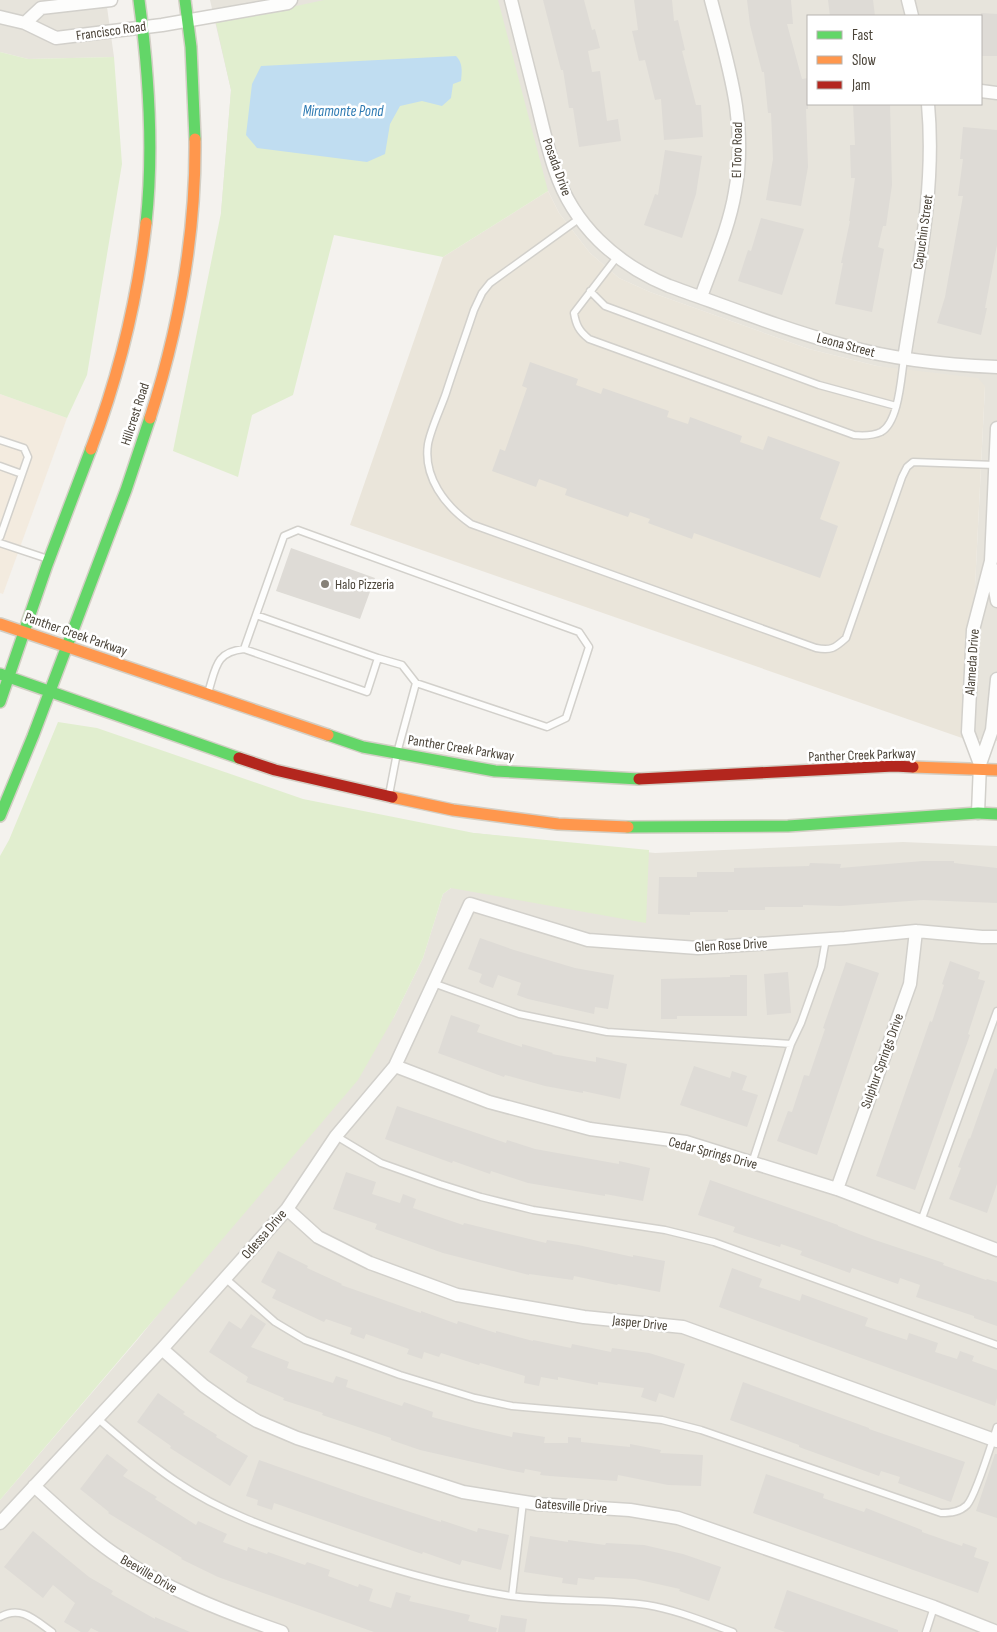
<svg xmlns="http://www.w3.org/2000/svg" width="997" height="1632" font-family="'Sofia Sans Condensed',sans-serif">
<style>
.residential{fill:#e7e4dc;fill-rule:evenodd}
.commercial{fill:#f3ebdf}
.education{fill:#eae5da}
.green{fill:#e1eecf}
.water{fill:#c0ddf1}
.building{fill:#dedbd6}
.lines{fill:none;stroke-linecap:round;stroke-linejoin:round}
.lane-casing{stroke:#d2d0cb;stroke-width:9}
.street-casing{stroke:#d2d0cb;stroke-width:15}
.fast-casing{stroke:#d3cfc5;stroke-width:14}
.slow-casing{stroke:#d3cfc5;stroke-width:14}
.jam-casing{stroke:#d3cfc5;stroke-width:14}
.lane{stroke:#fdfdfc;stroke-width:6}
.street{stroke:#fdfdfc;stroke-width:12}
.fast{stroke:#63d668;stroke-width:11}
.slow{stroke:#ff974d;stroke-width:11}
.jam{stroke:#b3261e;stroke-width:11}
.poi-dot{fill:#868178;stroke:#fff;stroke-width:2}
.labels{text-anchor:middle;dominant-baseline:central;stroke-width:5;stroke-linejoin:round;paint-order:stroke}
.street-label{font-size:14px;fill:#4b4439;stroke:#fff}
.poi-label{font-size:14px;fill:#4b4439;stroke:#fff;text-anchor:start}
.water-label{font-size:15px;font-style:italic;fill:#2e7ab2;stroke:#fff}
</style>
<rect width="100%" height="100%" fill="#f4f2ee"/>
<path class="residential" d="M0 0H106L114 57 28 59 0 52Z
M210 0H997V741L962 738 966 630 974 607 985 387 877 366 809 349 650 292 619 278 590 253 559 213 548 191 221 213 231 90ZM808 16H981V104H808Z
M474 833 655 853 903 842 997 846V1632H0V1500L139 1338 394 1017 423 958 443 894 451 888Z"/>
<path class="commercial" d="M0 394 67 418 3 594 0 593Z"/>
<path class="education" d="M548 191 559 213 590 253 619 278 650 292 809 349 877 366 978 378 985 386 974 607 966 630 962 738 350 525 443 257Z"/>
<path class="green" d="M324 0H498L548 191 443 257 334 235 293 395 252 415 238 477 173 451 221 213 231 90 216 23Z
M0 52 28 59 114 57 122 164 87 375 67 418 0 394Z
M58 722 97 728 303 799 474 833 649 850 646 923 451 888 443 894 423 958 394 1017 358 1080 0 1500V856L9 840Z"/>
<path class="water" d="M456 56C463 63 462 71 461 81L453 84 451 98 442 106 422 101 400 106 390 124 385 154 367 162 257 148 246 135 252 84 261 66Z"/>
<path class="building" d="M543 0H584L592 30 595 29 600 48 588 51 592 72 600 71 607 121 618 119 621 141 579 147 573 108H569L563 70H561Z
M634 0H672L674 21 678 20 685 50 682 51 696 105H701L703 137 664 140 661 99 655 100 645 60 639 61 632 31 638 30Z
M747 0H791L793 24H787L802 79 808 78V109H806L808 167 801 206 766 200 773 159 771 113H768L764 72H762L750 25Z
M828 0H873L875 16H830Z
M981 13 997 14V56H981Z
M853 104H890L892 185 886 226H883L878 247 884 249 872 312 835 304 843 263H841L850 221H849L855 178H851L850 145H855Z
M963 127 997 130V245L985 308H987L981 335 937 323 945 297 963 196H958L963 159H960Z
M665 150 702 156 696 194 682 238 644 225 655 194 658 195Z
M761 218 804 229 782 295 738 281 748 250 751 251Z
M530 362 578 379 576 385 601 394 603 388 669 411 667 417 688 424 690 417 742 436 740 442 763 450 768 436 840 462 820 519 838 526 820 578 694 533 692 539 648 523 650 519 630 512 628 517 565 495 567 489 539 479 536 487 492 471 500 449 505 451 527 388 522 386Z
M291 548 375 578 360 619 276 591Z
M923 861H954V863L997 868V903L923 900 840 906 803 905V907H765V910H728V912H690V915L658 914 659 877H697V872H734V868L809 866 810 863 841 864 840 868Z
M480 938 514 950 575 968 614 975 608 1009 595 1007 594 1014 528 999 517 995 521 983 498 975 493 988 482 984 479 982 482 974 468 969Z
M950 961 980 972 978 979 985 981 968 1034 970 1035 915 1190 876 1176 930 1021 932 1022 944 985 942 984Z
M846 962 879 973 817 1155 777 1141 788 1111 792 1112 804 1075 809 1076 825 1029 823 1028Z
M788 972 791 1013 767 1015 764 974Z
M730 975H747V1016H677V1019H661V979L730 977Z
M451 1015 480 1025 477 1032 522 1047V1044L553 1053 552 1054 596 1062V1057L627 1064 620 1099 583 1091V1093L545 1086 505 1075 504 1077 438 1053Z
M694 1066 730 1078 732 1071 747 1076 742 1090 758 1095 747 1127 680 1105Z
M995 1068 997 1069V1184L987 1213 949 1199 961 1168 958 1167 969 1138 970 1139Z
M397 1106 506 1143 507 1140 535 1149 619 1164V1161L650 1168 643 1201 605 1194V1196L528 1183 491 1171 490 1174 453 1161 452 1163 385 1139Z
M346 1172 376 1182 372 1194 400 1203 403 1194 416 1199 413 1208 463 1225 464 1223 546 1243 547 1240 578 1245 633 1257V1255L665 1261 660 1292 618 1284 617 1285 574 1276 573 1280 529 1274V1275L443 1253 375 1229 377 1224 333 1209Z
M710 1180 838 1225V1226L872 1239 944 1263 943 1265 986 1280 987 1279 997 1282V1326L974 1318V1316L916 1297 920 1285 900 1278 898 1284 852 1268 850 1273 800 1255 802 1251 781 1244 780 1247 733 1232 735 1227 698 1215Z
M278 1251 308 1266 307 1268 342 1284 341 1285 421 1313V1311L457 1324 458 1321 496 1333V1331L533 1341V1340L571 1348 572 1344 611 1352 612 1348 649 1353 685 1364 674 1398 659 1393 656 1402 641 1397 644 1388 598 1382V1385L558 1377V1380L541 1377 539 1386 524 1383 525 1376 480 1363 479 1365 441 1353 439 1357 424 1352 422 1359 407 1354 409 1349 366 1334 364 1339 350 1334 352 1328 326 1319 324 1322 272 1298 276 1290 261 1282Z
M732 1268 762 1279 759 1287 800 1301 802 1294 868 1318 865 1326 907 1340 909 1333 938 1343 935 1352 957 1359 960 1351 974 1356 972 1361 997 1370V1398L995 1406 719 1307Z
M251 1314 266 1324 251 1347 289 1362 287 1368 333 1383 336 1376 348 1380 346 1387 402 1406 404 1402 433 1412 432 1417 473 1428 512 1437 513 1432 545 1437 544 1443H568V1437L581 1438V1442L630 1447V1444L661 1450 660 1453 703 1455 701 1486 668 1485 618 1475 617 1481 550 1476 540 1475 541 1472 525 1469 524 1473 508 1470 420 1450 391 1440V1438L322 1415 323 1413 283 1400 284 1398 246 1382 248 1377 209 1352 229 1321 241 1329Z
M743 1382 869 1428V1429L965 1462 951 1502 898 1483 900 1477 881 1471 879 1476 799 1447V1445L730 1420Z
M158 1393 185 1412 183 1414 217 1435 216 1437 248 1456 230 1486 170 1448 171 1446 137 1422Z
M107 1454 128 1470 123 1476 157 1497 155 1499 196 1525 198 1521 227 1534 223 1542 247 1551 248 1547 267 1554 268 1552 305 1565 307 1562 330 1570 328 1576 358 1587 359 1584 373 1589 369 1601 391 1608 396 1592 411 1596 409 1601 470 1615 468 1621 497 1628 496 1632H374L218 1577 181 1559 182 1558 108 1513 109 1512 80 1489Z
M995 1454H997V1518L976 1511Z
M259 1460 364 1497 441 1522V1520L477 1532 478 1528 509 1535 501 1570 462 1560 460 1565 423 1552 422 1554 274 1503 272 1510 257 1505 258 1500 246 1496Z
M766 1474 824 1494 823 1498 864 1512 866 1508 922 1530V1532L962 1546 963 1543 977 1548 974 1557 989 1562 978 1593 753 1513Z
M33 1531 89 1577 113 1591 111 1594 155 1619V1617L190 1632H99L91 1628 88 1632H81L64 1622 75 1603 53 1585 43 1598 4 1567Z
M530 1536 568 1542V1540L605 1545 606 1543 644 1545 683 1554 721 1567 709 1601 679 1591 680 1589 635 1579 595 1577 594 1580 578 1578 577 1585 562 1583 563 1578 524 1572Z
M787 1590 898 1630V1632H785L774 1628Z
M501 1615 527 1619 525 1632H498Z"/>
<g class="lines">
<defs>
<path id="lane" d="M580 218 490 283 482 293 474 310C465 337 455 365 446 393 441 408 431 428 428 444 423 477 445 506 471 524L816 648C831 651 835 648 846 638L902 477 907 467 913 462 995 465
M617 257 574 313C576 325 579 331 589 339L854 435C864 436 872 436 881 432 899 422 901 377 904 359
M590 291 605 306 819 385 896 406
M0 440 24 448 28 457 0 537
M0 466 22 474
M0 543 48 559
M256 615 378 658
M244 649 367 692 378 658 402 665 416 683
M208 693C216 668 215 652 244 649L284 536 298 530 579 632 589 647 566 718 547 727 416 683 397 753 389 795
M433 983 519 1014 607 1032 791 1044
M336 1136 381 1163 440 1184 481 1197 533 1210 665 1230 714 1242 997 1345
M752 1163 791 1044 801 1023 821 967 826 939
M921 1221 997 1011
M225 1278 275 1322 305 1340 400 1375 475 1398 512 1406 625 1416 662 1420 701 1430 941 1513C951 1513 960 1512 967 1505 976 1495 992 1442 997 1427
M97 1418C123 1440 149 1464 177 1482 221 1512 271 1529 321 1546 384 1567 446 1586 511 1596 556 1602 603 1599 647 1605 677 1610 705 1622 733 1632
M512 1596 523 1502
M0 1617C21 1605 35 1620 52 1632
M926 1632 934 1607"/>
<path id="street" d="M511 0C520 36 529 72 538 107 543 128 548 150 555 170 573 225 616 264 669 286 728 307 786 330 846 346 895 360 946 365 997 367
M908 0 912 16
M0 17 25 23 56 38 162 25 288 3 291 0
M25 23 41 8 111 0
M981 91 997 93
M701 297C713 263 729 228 735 192 748 124 728 65 711 0
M904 359C917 274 936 190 928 104
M991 566 997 601
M980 764 992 730 997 679
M978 813 980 764 968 732 973 630 991 561 997 428
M395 1066 489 1102 590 1129 686 1142 837 1189 997 1250
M837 1189 910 984 916 931
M287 1209 318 1237 370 1263 457 1295 584 1317 683 1327 997 1441
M162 1349 204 1386 234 1407 257 1421 297 1438 463 1492 537 1504 630 1510 678 1518 934 1607 997 1632
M34 1486C60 1509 84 1533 113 1553 165 1589 222 1611 282 1632
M0 1523 162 1349 287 1209 336 1136 395 1066 470 904 588 940 698 948 845 938 916 931 982 937H997"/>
<path id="fast" d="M139 0C149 74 154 149 146 223
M185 0 191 47 195 139
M0 674 239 758
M0 702 47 565 91 449
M328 735 363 747 495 771 639 779
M0 816 33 736 126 490 150 418
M628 827 788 826 978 813 997 814"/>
<path id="slow" d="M150 418C179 328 196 234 195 139
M91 449C119 375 137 303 146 223
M0 624 328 735
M913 767 997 770
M392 797 453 810 558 824 628 827"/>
<path id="jam" d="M239 758 275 770 392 797
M639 779 894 766 913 767"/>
</defs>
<use href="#lane" class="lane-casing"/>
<use href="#street" class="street-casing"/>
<use href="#fast" class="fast-casing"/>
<use href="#slow" class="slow-casing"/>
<use href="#jam" class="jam-casing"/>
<use href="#lane" class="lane"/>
<use href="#street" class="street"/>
<use href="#fast" class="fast"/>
<use href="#slow" class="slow"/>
<use href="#jam" class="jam"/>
</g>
<circle class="poi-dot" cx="325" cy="584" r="5"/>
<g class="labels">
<g class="street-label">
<text transform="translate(111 31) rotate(-8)">Francisco Road</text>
<text transform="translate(737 150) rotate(-89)">El Toro Road</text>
<text transform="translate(557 167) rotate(70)">Posada Drive</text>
<text transform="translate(923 232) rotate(-82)">Capuchin Street</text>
<text transform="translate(846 345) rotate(15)">Leona Street</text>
<text transform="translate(135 414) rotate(-72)">Hillcrest Road</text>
<text transform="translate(76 634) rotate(19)">Panther Creek Parkway</text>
<text transform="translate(972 662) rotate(-86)">Alameda Drive</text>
<text transform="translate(461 748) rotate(9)">Panther Creek Parkway</text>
<text transform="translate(862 755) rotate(-2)">Panther Creek Parkway</text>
<text transform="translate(731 945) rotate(-3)">Glen Rose Drive</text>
<text transform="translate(882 1061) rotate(-70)">Sulphur Springs Drive</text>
<text transform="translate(713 1153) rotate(15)">Cedar Springs Drive</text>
<text transform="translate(264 1234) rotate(-49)">Odessa Drive</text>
<text transform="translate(640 1323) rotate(6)">Jasper Drive</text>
<text transform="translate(571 1506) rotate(4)">Gatesville Drive</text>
<text transform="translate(149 1574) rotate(30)">Beeville Drive</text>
</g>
<g class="poi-label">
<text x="335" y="584">Halo Pizzeria</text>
</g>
<g class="water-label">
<text x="343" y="111">Miramonte Pond</text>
</g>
</g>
<rect x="807" y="15" width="175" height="90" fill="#ffffff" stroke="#b7b4b0"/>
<rect x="817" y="31" width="25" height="8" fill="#63d668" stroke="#b7b4b0"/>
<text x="852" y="40" font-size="15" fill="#4b4439">Fast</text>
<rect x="817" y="56" width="25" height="8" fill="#ff974d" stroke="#b7b4b0"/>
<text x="852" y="65" font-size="15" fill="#4b4439">Slow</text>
<rect x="817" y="81" width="25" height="8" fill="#b3261e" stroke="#b7b4b0"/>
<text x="852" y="90" font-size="15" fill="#4b4439">Jam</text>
</svg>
